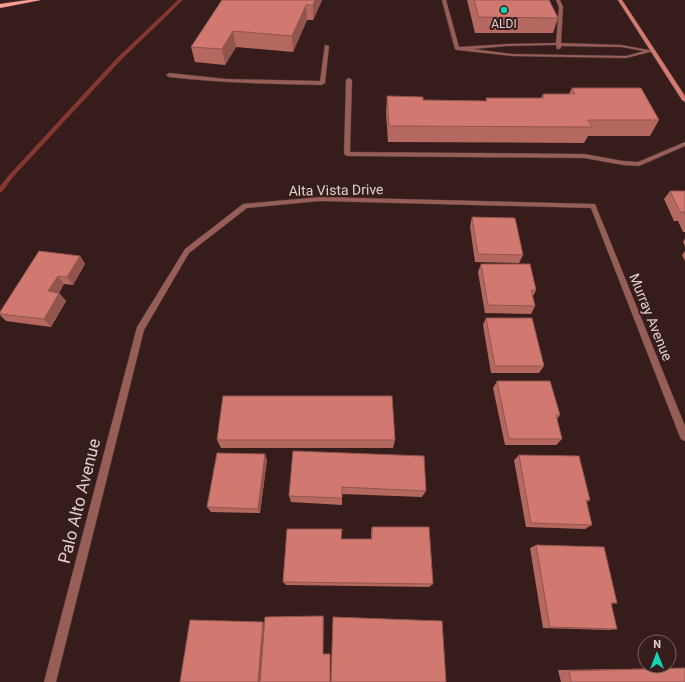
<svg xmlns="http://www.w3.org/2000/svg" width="685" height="682" font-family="Roboto,sans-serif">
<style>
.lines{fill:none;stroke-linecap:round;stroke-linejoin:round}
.stream{fill:#873732;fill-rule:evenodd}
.lane-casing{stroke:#513937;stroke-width:1}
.street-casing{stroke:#513937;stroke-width:1}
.secondary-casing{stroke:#513937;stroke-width:1}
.primary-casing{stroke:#513937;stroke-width:1}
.lane{fill:#975d57;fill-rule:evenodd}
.street{fill:#975d57;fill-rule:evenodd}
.secondary{fill:#d77b72;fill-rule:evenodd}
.primary{fill:#fb9b92;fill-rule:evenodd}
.wall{fill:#b46860}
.shaded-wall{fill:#92554e}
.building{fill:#d17970;stroke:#92554e}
.poi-dot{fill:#10d5b4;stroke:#361d1b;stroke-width:1.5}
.labels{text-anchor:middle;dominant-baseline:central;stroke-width:4;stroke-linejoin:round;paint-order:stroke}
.far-poi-label{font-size:12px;fill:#e0cecc;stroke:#361d1b}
.street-label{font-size:14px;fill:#e0cecc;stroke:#361d1b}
.near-street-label{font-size:17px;fill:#e0cecc;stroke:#361d1b}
</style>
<rect width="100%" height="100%" fill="#361d1b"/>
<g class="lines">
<path class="stream" d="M178 0H183L121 60 13 177 2 192H0V186L9 175 117 58Z"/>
<defs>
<path id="lane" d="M442 0H446L459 47 507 44 556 43 559 7 556 0H560L563 7 561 43 621 45 654 51 626 58 512 56 457 50 455 49ZM556 45 557 49H559L561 48V46L621 47 644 51 626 56 512 54 473 49 507 46Z
M325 45 329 46 325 83 322 85C271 84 220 83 169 77L166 75 169 73 226 79 320 81Z
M349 78 352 80 350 152 584 154 623 161 638 162 685 142V146L639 166 623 165 584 158 347 156 344 154 346 80Z"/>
<path id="street" d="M320 197 595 204 685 426V441L682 440 680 437 591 208 320 201 247 208 189 253 144 330 56 682H44L137 327 185 249 243 204Z"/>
<path id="secondary" d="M618 0H622L685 96V102L682 100Z"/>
<path id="primary" d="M28 0H41L0 8V4Z"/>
</defs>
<use href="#lane" class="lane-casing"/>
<use href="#street" class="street-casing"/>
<use href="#secondary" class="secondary-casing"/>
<use href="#primary" class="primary-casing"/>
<use href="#lane" class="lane"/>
<use href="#street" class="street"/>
<use href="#secondary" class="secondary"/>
<use href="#primary" class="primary"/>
</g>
<path class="wall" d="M222 0H322L313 20H307L293 52 236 47 225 65 195 62 191 47Z
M467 0H549L558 18 553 33H475Z
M572 88 659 120 650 136H588L584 143 388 142 386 112 387 96 423 100 486 101V98H541L543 94H569Z
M670 191H685V232H683L678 221H674L664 199Z
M472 217 523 255 519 263 475 262 470 226Z
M685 238V247L683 242Z
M685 251V261L682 255Z
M80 256 85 264 73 285 64 284 59 293 66 301 51 327 6 321 0 315V312Z
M481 264 536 290 533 296 535 306 531 314 485 313 478 272Z
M486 318 544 366 539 373H491L483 325Z
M497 381 560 415 557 419 562 439 556 445H505L493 388Z
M217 440H395L393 448H221Z
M293 451 426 491 422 497 342 494V505L291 502 289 496Z
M519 455 590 500 587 502 592 525 585 529 526 527 514 460Z
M267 460 260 513 211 512 207 507Z
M372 527 433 584 429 587 286 585 283 582 342 539H371V532Z
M536 545 617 603 611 604 617 629 609 630 543 628 530 548Z
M677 668H685V682H561L558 670Z"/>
<path class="shaded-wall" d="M315 0H322L313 20V5Z
M306 5 307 20 293 52 292 36Z
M233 31 236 47 225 65 222 49Z
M80 256 85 264 73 285 67 277Z
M58 276 64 284 55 299 48 291Z
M59 293 66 301 51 327 44 319Z
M265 454 267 460 260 513 258 509Z
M323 616 324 618 323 654Z
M263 622 266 623 260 682H258Z"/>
<path class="building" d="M222 0H315L313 5H306L292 36 233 31 222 49 191 47Z
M474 0H549L558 18 479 17Z
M572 88H641L659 120H588L592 127 389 126 387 96 423 97V100L487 101 486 98H544L543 94H575Z
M670 191H685V214L684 212H680Z
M472 217 515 218 523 255 478 254Z
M39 251 80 256 67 277 58 276 48 291 59 293 44 319 0 314V312Z
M481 264H530L536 290H531L535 306 488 305Z
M486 318H532L544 366H495Z
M497 381H550L560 415H556L562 439H509Z
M223 396H392L395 440H217Z
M293 451 424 456 426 491 342 487V498L289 496Z
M217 453 265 454 258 509 207 507Z
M519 455 579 456 590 500H586L592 525 531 523Z
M372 527H429L433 584 283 582 287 529H342L341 539H372Z
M536 545 604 547 617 603H611L617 629 550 627Z
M323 616V654H330V682H260L265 617Z
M333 617 442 621 446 682H331Z
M190 620 263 622 258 682H180Z
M685 668V682H571L569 671Z"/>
<circle class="poi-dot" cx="504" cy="10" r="4"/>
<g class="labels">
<g class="far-poi-label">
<text x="504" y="24">ALDI</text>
</g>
<g class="street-label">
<text transform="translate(336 190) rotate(-1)">Alta Vista Drive</text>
<text transform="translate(651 317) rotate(68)">Murray Avenue</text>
</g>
<g class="near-street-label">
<text transform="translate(79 501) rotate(-76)">Palo Alto Avenue</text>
</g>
</g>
<g transform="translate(657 654)"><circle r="19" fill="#361d1b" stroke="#7a6462"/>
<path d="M0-3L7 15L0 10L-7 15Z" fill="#10d5b4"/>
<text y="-6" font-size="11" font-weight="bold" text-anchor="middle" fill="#e0cecc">N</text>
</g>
</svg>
